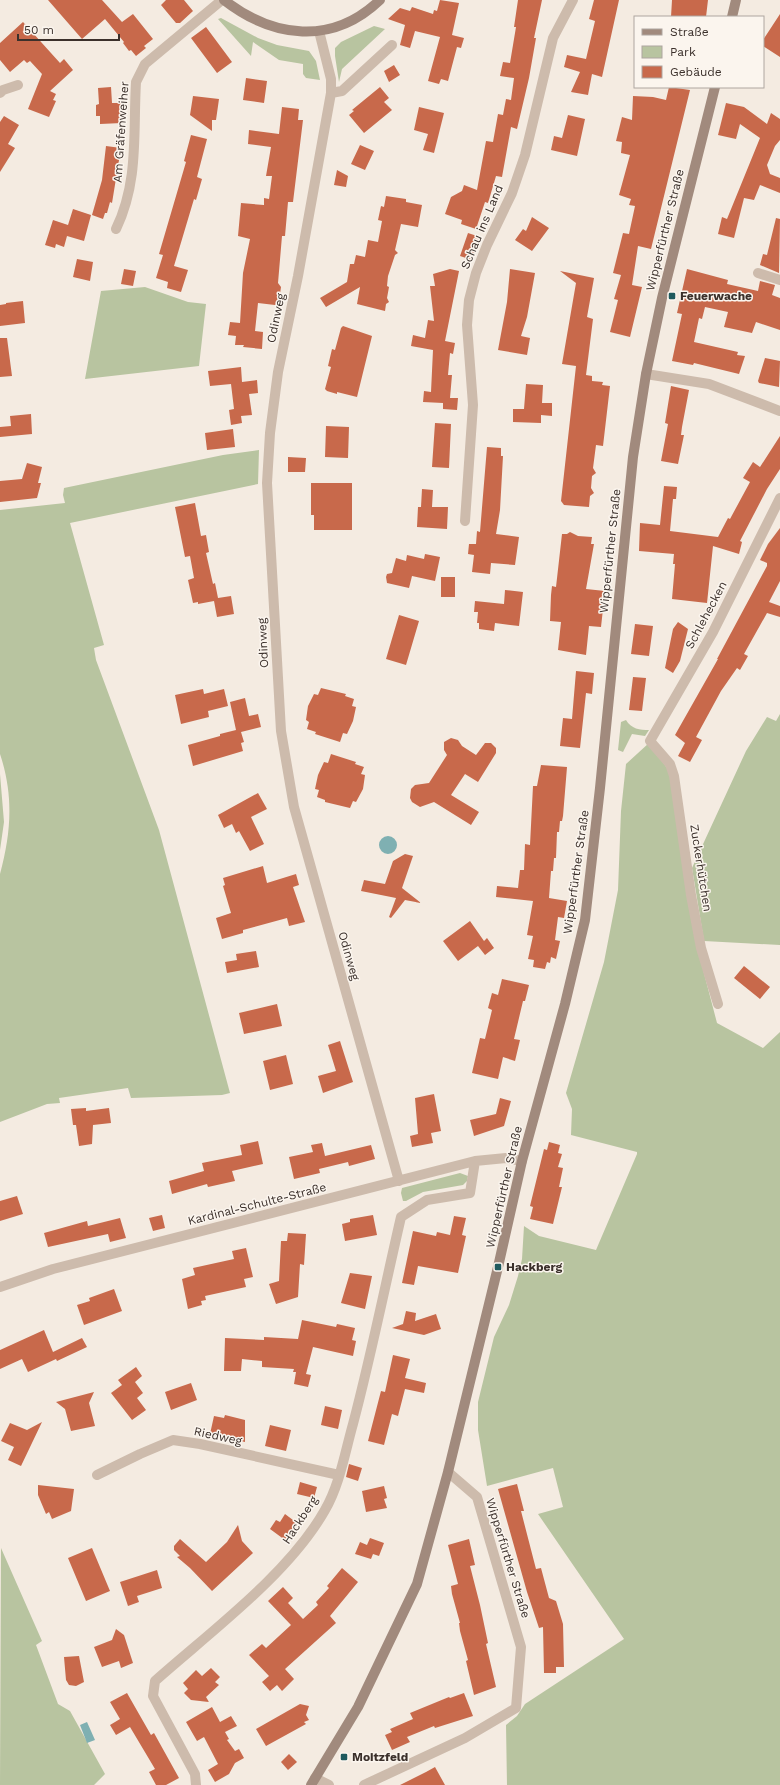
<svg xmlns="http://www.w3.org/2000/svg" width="780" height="1785" font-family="'Work Sans',sans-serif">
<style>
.green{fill:#b8c4a0}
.water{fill:#7fb0b2}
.building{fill:#c8694b}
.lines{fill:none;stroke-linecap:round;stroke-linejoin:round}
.street{stroke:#cdbbac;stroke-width:10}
.secondary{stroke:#a18a7d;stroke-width:10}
.poi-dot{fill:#1f5a5e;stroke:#fbf5ee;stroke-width:1.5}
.labels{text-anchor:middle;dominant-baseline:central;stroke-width:3;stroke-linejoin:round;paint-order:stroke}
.street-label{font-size:12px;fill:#3b302b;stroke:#fbf5ee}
.poi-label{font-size:12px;font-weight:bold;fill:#3b302b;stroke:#fbf5ee;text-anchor:start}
</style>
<rect width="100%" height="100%" fill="#f4ebe1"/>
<path class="green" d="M221 18 258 38 277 45 309 51 316 61 320 80 306 78 303 74V64L279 60 253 42 251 56 218 19Z
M374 26 385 29 342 69 339 82 335 56V48L341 42Z
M145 287 188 302 206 304 199 366 85 379 101 291Z
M259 450 258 484 70 523 104 645 94 648 96 660 159 830 230 1093 222 1095 131 1098 128 1088 59 1098 60 1103 47 1104 0 1122V874C11 833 14 796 0 754V510L65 503 63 495 64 488 223 455Z
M780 714V945L704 941 692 868 746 751 767 717 776 721Z
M626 720C631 729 640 730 649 730L645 736 632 734 623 752 618 750 621 722Z
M649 743 667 768 673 787 699 954 717 1023 763 1048 780 1032V1785H507L506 1725 517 1716 525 1704 624 1639 538 1514 563 1507 553 1468 487 1486 478 1430V1402L494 1337 509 1305 518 1276 522 1259 524 1226 539 1236 596 1250 637 1154V1152L571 1135 572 1109 566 1093 604 962 618 890 621 811 626 764Z
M0 774 4 822 0 850Z
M460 1173 468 1176 467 1181 463 1185 423 1192 406 1201H403L401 1193 402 1188Z
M1 1548 42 1641 36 1645 58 1704 70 1711 105 1774 94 1785H0Z"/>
<path class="water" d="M379 845a9 9 0 1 1 18 0a9 9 0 1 1-18 0Z
M87 1722 95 1740 87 1743 80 1725Z"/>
<path class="building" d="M48 0H102L122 22 133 14 153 39 144 46 146 48 136 56 131 50 129 51 123 43 124 42 105 19 82 39Z
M166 0H184L193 11 180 23H176L161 5Z
M440 0 459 3 452 35 464 38 461 48 457 47 448 81 441 79 439 84 428 81 440 37 415 31 410 48 400 45 405 25 388 19 400 8 410 11 412 7 433 14 434 10 437 11Z
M518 0H542L534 38H536L529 78 517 129 511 127 502 177 496 176 488 203 485 202 476 229 461 224 462 220 445 214 451 197 462 191 464 185 477 190 486 141 493 142 498 114 503 115 506 99 511 100 514 78 500 76 503 62 510 63 516 27H514Z
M594 0H619L602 77 592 74 588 95 571 92 580 72 564 67 567 55 586 59 595 21 589 19Z
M672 0H708L706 17H671Z
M780 14V57L763 46V40Z
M23 22 60 63 64 59 73 70 50 91 56 94 53 100 56 101 49 117 28 109 42 74 30 61 27 63 24 60 10 72 0 60V43Z
M206 27 232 62 217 73 191 38Z
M394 65 400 75 389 82 384 71Z
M246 78 267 81 264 103 243 100Z
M111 87 112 103H121L122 123 100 124V116H96V105L99 104 98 88Z
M380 87 389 98 384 102 392 110 364 133 349 115 354 111 352 110Z
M669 87 690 90 651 249 638 246 632 285 642 287 630 337 610 332 618 300 614 299 621 275 613 273 623 233 629 234 635 206 629 205 631 199 619 195 630 155 621 153 622 142 616 141 622 117 632 120 633 96 653 97 666 100Z
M193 96 219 99 216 120H212V131L190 115Z
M726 103 744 107 767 124 771 113 780 119V140L775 146 767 165 770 174 780 178V193L760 185 754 200 744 198 734 238 718 234 722 217 727 219 760 138 740 124 736 139 718 135Z
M282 107 299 109 298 120H303L293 202H288L285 236H282L278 283 281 287 279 301 275 305 258 303 255 331 263 332 262 349 243 347 244 345H235L236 336 228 335 230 322 240 323 243 273 250 239 238 236 241 203 264 205V198L269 199 272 176H266L271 147 248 144 249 130 279 134Z
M419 107 444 113 434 153 423 150 428 134 414 130Z
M568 115 585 119 577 156 551 150 554 136 562 138Z
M4 116 19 125 8 144 15 148 0 172V122Z
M191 135 207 139 197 177 202 179 196 200 194 199 174 266 188 270 181 292 167 288 168 282 156 278 163 255 159 254 186 162 184 161Z
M360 145 374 151 365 170 351 164Z
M106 146 121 148 112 203 110 202 107 213H105L103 219 92 215 102 180Z
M337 170 348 176 346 187 334 185Z
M386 196 406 199V202L422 205 418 227 401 224 395 250 398 253 395 255 388 276 387 286 389 287 387 298 389 302 386 304 385 311 357 304 360 287 326 307 320 298 347 282 350 264H354L356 255 365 257 368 240 378 242 382 221 378 220 381 206 384 207Z
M73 209 91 215 84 241 67 236 64 247 56 244 55 248 45 245 53 220 68 225Z
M532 217 549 228 532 251 515 240 523 229 526 231Z
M776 218 780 219 779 273 760 265 763 254 767 255Z
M468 233 480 237 472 260 460 256Z
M77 259 93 262 90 281 73 277Z
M124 269 136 271 133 286 121 284Z
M450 269 459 271 445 341 455 343 453 354 450 353 448 375H452L450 398H458L457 410 443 409V403L423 402 424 391 431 392 433 350 411 346 413 335 425 338 428 320 434 321 430 286H435L433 274Z
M510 269 535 273 527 317 521 336 530 338 527 355 498 350 507 302Z
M687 269 728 280 727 284 758 291 760 281 775 285 772 295 780 298V330L756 322 752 333 724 327 728 312 705 307 702 319 699 318 694 342 738 352 737 355 745 356 739 374 694 363 693 365 672 361 682 314 677 313Z
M560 271 594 278 587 317 593 319 586 375 592 376V381L603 382 602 385 610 386 603 446 596 445 593 468 596 473 592 476 591 488 594 493 590 496 589 507 564 505 561 501 576 366 562 364 576 283Z
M23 301 25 323 0 326V305L6 304V303Z
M343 326 372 336 357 397 337 392V394L327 391 325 389 331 367 328 366 332 349 335 350 341 328Z
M0 338H7L12 376 0 377Z
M765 358 780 361 779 387 759 383 758 381Z
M241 367 242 382 257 380 258 393 249 394 252 415 241 416 242 423 231 425 229 410 234 409 231 384 210 386 208 371Z
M526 384 543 385 542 403H552V416L541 415V423L513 422V409H524Z
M671 386 689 390 682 427 681 435H684L678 464 661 461 668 424 665 423Z
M31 414 32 434 0 437V427L11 426 10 416Z
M435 423 451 424 449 468 432 467Z
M326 426 349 427 348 458 325 457Z
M233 429 235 447 207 450 205 433Z
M780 436V469L767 489 740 541 742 542 739 554 713 546 707 603 672 599 675 564H673L674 554 639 551 640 523 660 525 664 486 677 487 676 499H673L670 531 718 537 728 518 730 519 750 482 743 478 753 462 760 467Z
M487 447 501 448V456H503L500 510 496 534 519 537 515 565 491 563 490 574 472 572 474 555 468 554 469 544H476L477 531 480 532Z
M288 457 306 458 305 472H288Z
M27 463 42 467 38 483H41L37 498 0 502V481L22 479Z
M311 483H352V530H314V515H311Z
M422 489 433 490 432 507H448L447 529 417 527 418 507H421Z
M195 503 201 536 206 535 209 552 206 553 213 584 215 583 218 598 231 596 234 614 217 617 214 601 198 604V602L193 603 188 580 194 578 190 556 185 557 175 507Z
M780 528V581L769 602 780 606V617L767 613 744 654 748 656 740 670 737 668 721 691 696 737 702 740 690 762 678 756 685 743 675 735 718 659H717L767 566V563L760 560 768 544Z
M570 532 578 536 592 537 591 544H594L586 589 605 591 601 627 589 626 586 655 558 650 561 622 550 621 551 595 552 586 556 587 562 534H567Z
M425 554 440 557 435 581 412 576 409 588 387 583 386 577 387 574 392 573 396 558 406 561 407 555 424 559Z
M441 577H455V597H441Z
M505 590 523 592 519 626 495 623 494 631 479 629V623H477L478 612H474L475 601 504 604Z
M399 615 419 621 406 665 386 659Z
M678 622 688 629 680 661 673 673 665 668 673 629Z
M635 624 653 626 649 656 631 654Z
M576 671 594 673 592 694 586 693 580 748 560 746 563 718 572 719Z
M633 677 646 678 642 711 629 710Z
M321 688 346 694 345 696 354 699 352 706 356 707 353 721 347 734 343 733 340 742 315 734 316 732 307 729 309 722 306 720 308 706 314 694 318 695Z
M203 689 204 694 224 689 228 706 208 711 209 717 181 724 175 695Z
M245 698 249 716 258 714 261 727 241 732 244 742 241 743 243 751 193 766 188 745 220 736V734L236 730 230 702Z
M451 738 458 740 462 746 476 755 485 743H491L496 748V753L478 782 465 774 451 795 479 812 471 825 434 802 420 807 412 802 410 798 411 789 415 785 429 783 447 755 444 750V742Z
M331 754 356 762 355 764 364 767 361 774 365 775 363 789 356 802 353 801 350 808 325 802V800L317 797 319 790 315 789 318 775 324 762 328 763Z
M541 765 567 767 563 816 562 821H560L559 832H557L556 858H554L553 871H551L549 898 567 901 564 918 558 917 555 940 560 941 556 959 551 957 550 963 547 962 545 969 533 967 534 960 528 959 533 936 527 935 533 901 496 897 497 886 518 888 520 870H524L525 844 530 845 533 786H537Z
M258 793 267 809 251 817 264 844 250 851 239 831 236 833 232 824 224 828 218 815Z
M405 854 413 856 402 888 421 903 405 900 391 918 389 917 396 898 361 891 364 880 385 884 393 861Z
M263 866 267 883 296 874 299 885 293 887 305 922 289 926 287 918 243 930V933L222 939 216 918 231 913 223 886 225 885 223 878Z
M470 921 484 941 487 938 494 948 485 955 478 946 458 961 443 941Z
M256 951 259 967 227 973 225 962 237 960 236 954Z
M744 966 770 987 760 999 734 978Z
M502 979 529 985 525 1001H523L514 1039 520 1040 515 1061 503 1057 498 1079 472 1073 480 1038 485 1039 492 1010 488 1008 492 993 498 995Z
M277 1004 282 1026 244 1034 239 1013Z
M340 1041 353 1082 323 1093 318 1076 336 1071 328 1045Z
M286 1055 293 1084 270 1090 263 1061Z
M434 1094 441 1131 431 1133 433 1143 412 1147 410 1136 418 1134 415 1098Z
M500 1098 511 1101 504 1126 474 1136 470 1120 496 1114Z
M86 1108V1111L109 1108 111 1123 93 1125 92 1144 79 1146 76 1125H73L71 1109Z
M258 1141 263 1164 232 1171 235 1181 208 1187 207 1184 172 1194 169 1181 204 1171 202 1163 242 1155 240 1145Z
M549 1142 560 1145 558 1153 562 1154 558 1167 563 1168 559 1187H562L553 1224 530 1219 533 1207 530 1206 544 1149 547 1150Z
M322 1143 325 1156 371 1145 375 1159 349 1166 348 1162 319 1169 320 1173 294 1179 289 1157 313 1152 311 1145Z
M17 1196 23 1214 0 1221V1201Z
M162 1215 165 1228 153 1231 149 1218Z
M373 1215 377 1235 345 1241 342 1224 350 1222V1219Z
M454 1216 466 1218 462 1235 466 1236 458 1273 418 1266 414 1285 402 1283 413 1231 436 1236 437 1232 450 1235Z
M120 1218 126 1238 110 1242 108 1234 48 1247 44 1233 87 1221 88 1226Z
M288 1233 306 1234 304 1265 300 1264 298 1297 276 1304 269 1284 279 1281 281 1241H287Z
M246 1248 253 1277 244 1279 246 1287 205 1296 206 1300 201 1301 202 1305 188 1309 182 1279 195 1275 193 1268 234 1259 232 1251Z
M350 1273 372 1276 365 1309 341 1303Z
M114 1289 122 1311 84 1325 77 1305 90 1301 89 1298Z
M406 1311 416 1313 415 1321 436 1314 441 1329 424 1335 392 1328 403 1324Z
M302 1320 336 1327 337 1324 355 1328 352 1340 356 1341 353 1356 313 1347 306 1374 311 1375 308 1387 294 1384 296 1372H293L294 1369 262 1367V1361L242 1359 241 1371H224L225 1338 264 1340V1337L298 1339Z
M44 1330 53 1352 82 1338 87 1347 57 1361 56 1359 28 1372 22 1359 0 1369V1350Z
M393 1355 410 1359 405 1378 426 1383 424 1393 405 1389 398 1416 392 1414 384 1445 368 1441 381 1391 385 1392Z
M136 1367 142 1376 135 1382 143 1393 137 1398 146 1410 132 1420 111 1393 122 1385 118 1380Z
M191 1383 197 1400 171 1410 165 1392Z
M94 1392 89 1403 95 1426 71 1431 65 1409 56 1402Z
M325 1406 342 1410 338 1429 321 1425Z
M225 1415 245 1420V1442L210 1434 214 1416 224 1418Z
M42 1422 21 1466 8 1460 14 1447 1 1441 10 1423 27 1430Z
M270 1425 291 1430 286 1451 265 1446Z
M349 1464 362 1468 358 1481 346 1477Z
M300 1482 317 1487 314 1498 297 1494Z
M517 1484 524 1511H521L536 1569 541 1568 549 1598 556 1601 563 1624 564 1667H556V1673H544L543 1627 539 1628 527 1592 498 1489Z
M38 1485 74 1489 71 1511 52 1519 49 1512 46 1514 38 1495Z
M384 1486 387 1498 384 1499 387 1508 366 1512 362 1491Z
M285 1514 297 1523 285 1540 270 1529 276 1520 280 1522Z
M238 1525 242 1541 253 1553 212 1591 190 1568 177 1557 180 1556 174 1550V1546L180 1539 206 1562 227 1542Z
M370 1538 384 1543 379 1556 373 1554 371 1559 355 1554 360 1542 367 1545Z
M469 1539 475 1565 470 1566 480 1605 488 1643 486 1644 496 1687 474 1695 466 1661 468 1660 460 1631 459 1623H460L452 1594 451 1586 458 1584 448 1545Z
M92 1548 110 1591 86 1601 68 1558Z
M342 1568 358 1582 330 1616 336 1623 285 1669 294 1679 282 1691 277 1685 270 1691 262 1682 269 1676 249 1655 262 1644 266 1648 291 1625 268 1601 283 1587 293 1598 288 1603 303 1619 318 1605 316 1602 329 1588 327 1586Z
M157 1570 162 1588 137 1596 139 1602 128 1606 120 1582Z
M116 1629 124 1635 133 1663 121 1668 119 1661 102 1667 94 1647 112 1640Z
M79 1656 84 1682 76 1686 69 1685 66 1680 64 1657Z
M211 1668 220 1677 215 1682 219 1685 206 1697 209 1702 191 1700 184 1693 188 1689 183 1683 196 1670 202 1676Z
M127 1693 151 1735 154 1733 179 1778 166 1785H156L149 1772 155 1769 130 1727 116 1735 110 1725 120 1719 110 1702Z
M464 1693 473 1716 435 1728 434 1726 407 1737 410 1742 392 1750 385 1735 392 1732 390 1729 413 1719 410 1713 449 1697 450 1698Z
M300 1704 309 1706 306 1715 309 1720 304 1722 306 1724 266 1746 256 1729Z
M212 1707 220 1722 231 1716 237 1726 225 1732 229 1739 227 1740 235 1751 239 1749 244 1758 235 1763 229 1774 215 1782 208 1770 218 1764 204 1737 197 1741 186 1722Z
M289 1754 297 1762 288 1770 281 1762Z
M435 1767 445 1785H400L426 1772Z"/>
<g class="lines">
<path class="street" d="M319 31 331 79V93L298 276 278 372 270 433 267 483 281 731 294 807 399 1181
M0 93 3 90 18 85
M331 93 342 91 392 45
M116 229C139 181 133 134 136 82L145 64 222 0
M758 273 780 280
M646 374 709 384 780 411
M465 521 473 405 467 325 469 300 476 273 487 245 512 193 525 155 553 38 573 0
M718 1004 701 948 691 895 674 776 670 764 650 741 713 632 780 498
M0 1287 53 1269 475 1161 506 1158 522 1161
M97 1475 140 1454 173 1440 200 1444 339 1475
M315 1778 329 1785
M196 1785 195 1774 153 1696 155 1681C210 1632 289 1574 325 1510 340 1484 345 1452 353 1424 371 1356 385 1286 401 1217L427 1200 470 1193 475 1161
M364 1785 465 1738 516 1708 521 1647 477 1497 448 1472"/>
<path class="secondary" d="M224 0C273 38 332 46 380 0
M732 17 736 0
M311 1785 358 1707 417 1584 448 1472 498 1267 522 1161 565 1004 585 920 600 788 633 457 646 374 662 298 715 87"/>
</g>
<g class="poi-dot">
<rect x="668" y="292" width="8" height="8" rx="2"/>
<rect x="494" y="1263" width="8" height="8" rx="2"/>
<rect x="340" y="1753" width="8" height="8" rx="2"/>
</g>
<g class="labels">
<g class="street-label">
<text transform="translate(121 132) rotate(-86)">Am Gräfenweiher</text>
<text transform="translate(482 227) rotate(-67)">Schau ins Land</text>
<text transform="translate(665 230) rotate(-76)">Wipperfürther Straße</text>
<text transform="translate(276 318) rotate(-78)">Odinweg</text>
<text transform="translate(610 551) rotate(-84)">Wipperfürther Straße</text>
<text transform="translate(706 615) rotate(-62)">Schlehecken</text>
<text transform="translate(263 643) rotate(-93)">Odinweg</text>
<text transform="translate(701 868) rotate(81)">Zuckerhütchen</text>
<text transform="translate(576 872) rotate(-82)">Wipperfürther Straße</text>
<text transform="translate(349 956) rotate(74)">Odinweg</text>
<text transform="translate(504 1187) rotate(-77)">Wipperfürther Straße</text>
<text transform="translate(257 1204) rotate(-14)">Kardinal-Schulte-Straße</text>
<text transform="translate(218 1436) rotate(12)">Riedweg</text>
<text transform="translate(300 1520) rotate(-57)">Hackberg</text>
<text transform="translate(508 1558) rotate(73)">Wipperfürther Straße</text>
</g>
<g class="poi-label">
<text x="680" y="296">Feuerwache</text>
<text x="506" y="1267">Hackberg</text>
<text x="352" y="1757">Moitzfeld</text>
</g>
</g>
<rect x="634" y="16" width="130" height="72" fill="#fbf5ee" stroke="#aea6a0"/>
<rect x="642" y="29" width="20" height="6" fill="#a18a7d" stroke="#aea6a0"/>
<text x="670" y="36" font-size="12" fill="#3b302b">Straße</text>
<rect x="642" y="46" width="20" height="12" fill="#b8c4a0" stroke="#aea6a0"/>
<text x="670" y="56" font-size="12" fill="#3b302b">Park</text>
<rect x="642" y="66" width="20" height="12" fill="#c8694b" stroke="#aea6a0"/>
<text x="670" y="76" font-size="12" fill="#3b302b">Gebäude</text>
<path d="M18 34v6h101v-6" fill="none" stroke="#3b302b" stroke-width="2"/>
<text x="24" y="34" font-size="12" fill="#3b302b" stroke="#fbf5ee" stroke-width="3" paint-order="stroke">50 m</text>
</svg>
